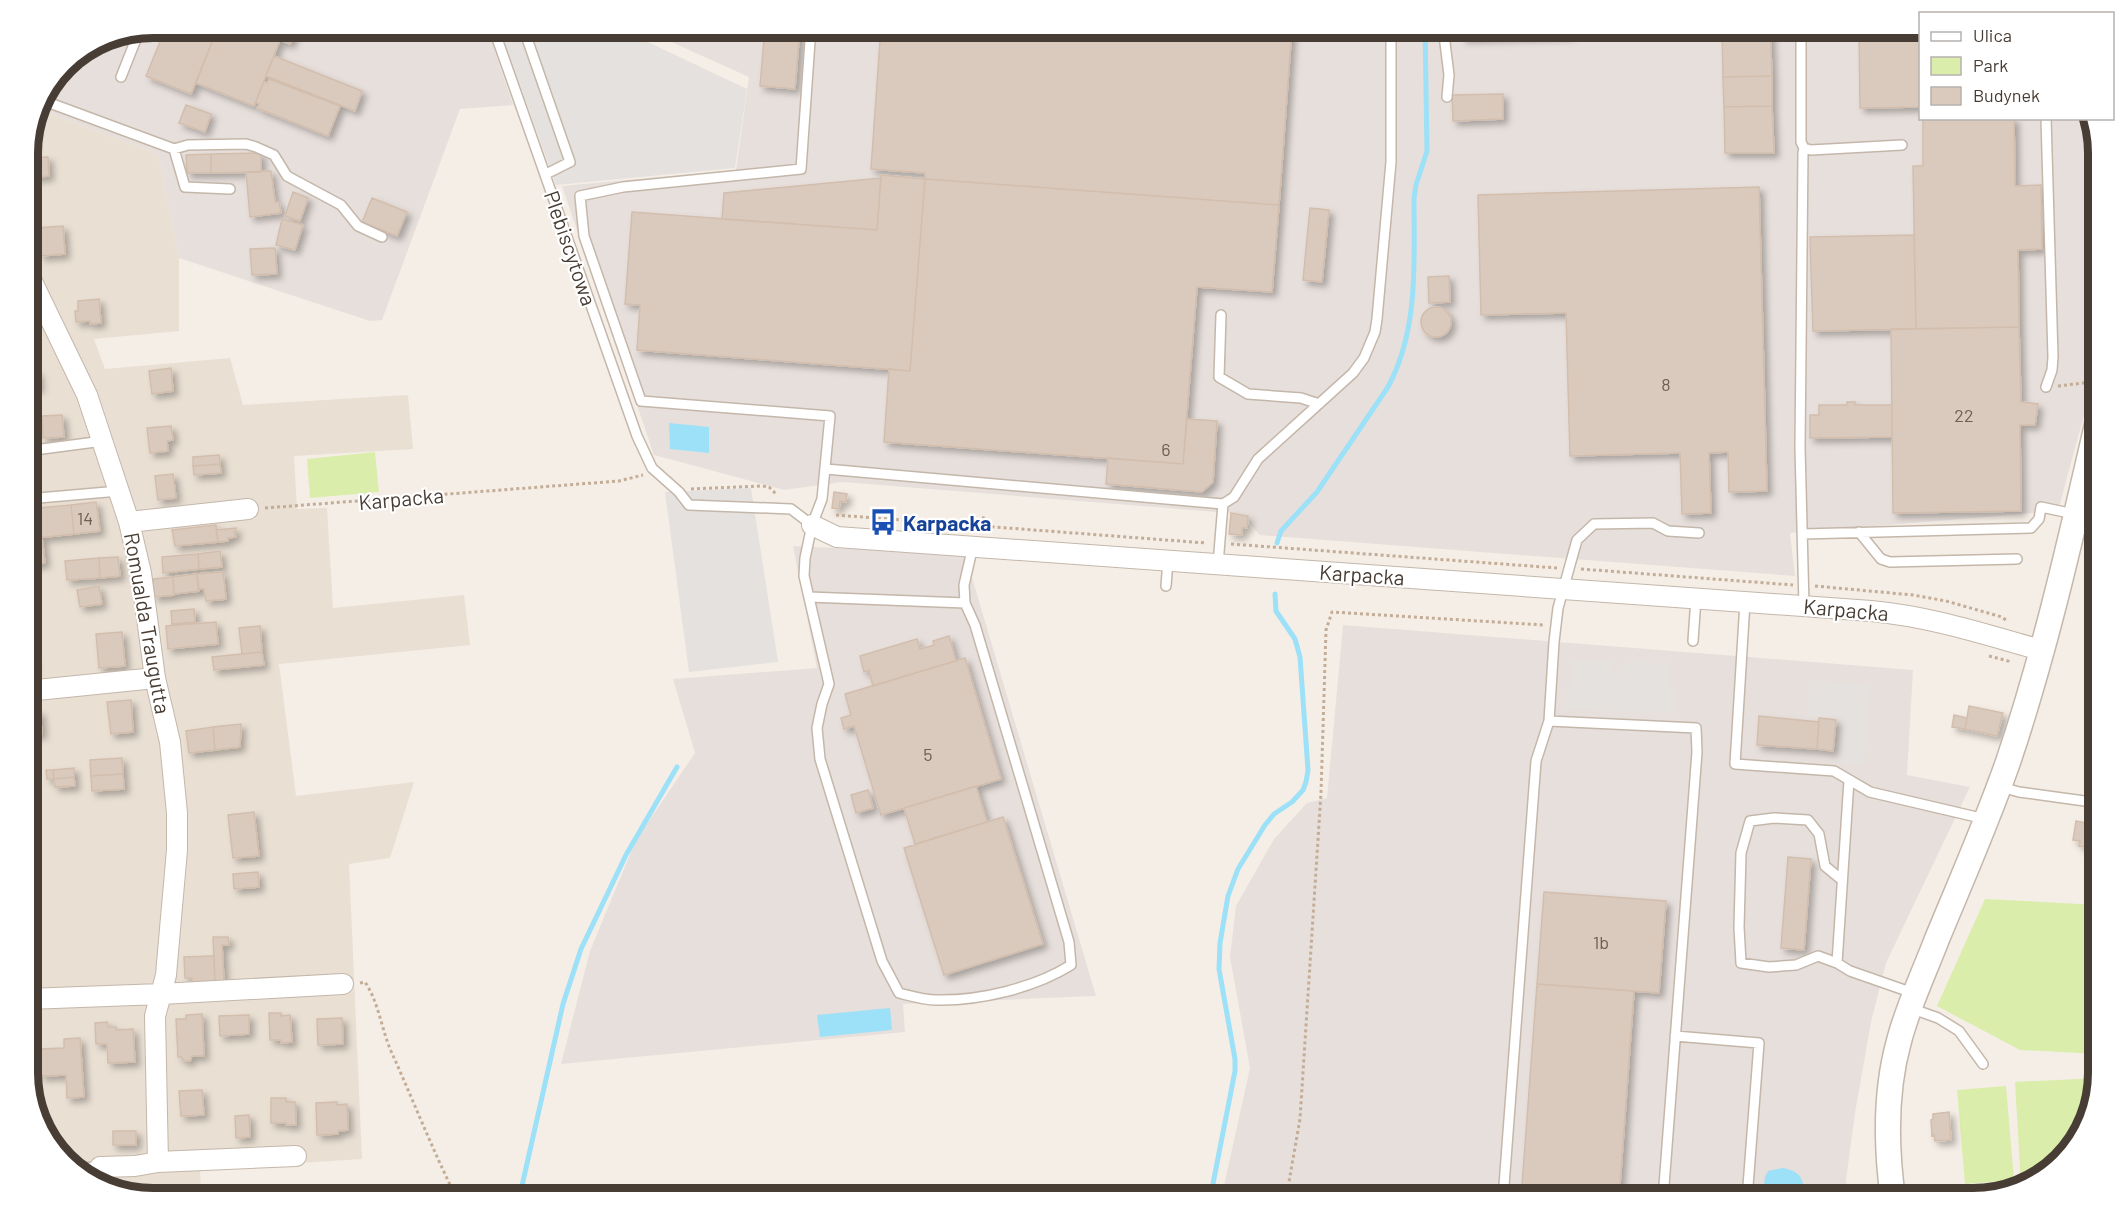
<svg xmlns="http://www.w3.org/2000/svg" width="2126" height="1226" font-family="Barlow,sans-serif">
<style>
.residential{fill:#e9dfd3}
.industrial{fill:#e7dfdb}
.green{fill:#daedab}
.parking{fill:#e5e1de}
.water{fill:#9ce1f7}
.lines{fill:none;stroke-linecap:round;stroke-linejoin:round}
.stream{stroke:#9ce1f7;stroke-width:5}
.building{fill:#dacabd;stroke:#d3bead;stroke-width:1.5;filter:url(#shadow)}
.service-casing{stroke:#c4b7aa;stroke-width:12}
.minor-casing{stroke:#c4b7aa;stroke-width:22}
.tertiary-casing{stroke:#c4b7aa;stroke-width:27}
.path{stroke:#c4ad97;stroke-width:3;stroke-dasharray:3 3;stroke-linecap:butt}
.service{stroke:#fff;stroke-width:9}
.minor{stroke:#fff;stroke-width:20}
.tertiary{stroke:#fff;stroke-width:24}
.labels{text-anchor:middle;dominant-baseline:central;stroke-width:4.5;stroke-linejoin:round;paint-order:stroke}
.number-label{font-size:18px;fill:#6c6056}
.street-label{font-size:21px;fill:#483d34;stroke:#fff}
.transit-label{font-size:21px;font-weight:bold;fill:#164399;stroke:#fff;text-anchor:start}
.rim{fill:none;stroke:#483d34;stroke-width:8}
</style>
<defs>
<filter id="shadow"><feDropShadow dx="4.5" dy="4.5" stdDeviation="3" flood-color="#0004"/></filter>
</defs>
<rect width="100%" height="100%" fill="#f5eee6"/>
<path class="residential" d="M37 109 158 154 179 258V331L94 339 105 369 230 358 243 405 408 395 413 449 294 456 297 509 327 508 333 608 464 595 470 645 279 664 296 796 414 782 390 858 349 864 362 1159 200 1169 201 1199H153L92 1183 91 1175H83L44 1136 27 1081V145Z"/>
<path class="industrial" d="M153 27H487L513 105 460 109 382 320 370 321 179 258 158 154 40 110 49 85 64 64 105 36Z
M638 27H1920V118L2089 119 2097 266 2088 400 2058 511 1790 533 1795 576 1260 535 1241 514 842 482 784 490 654 455 562 186 736 170 749 77Z
M793 546 965 554 1096 996 903 1004 905 1032 561 1064 590 951 636 840 695 753 673 679 817 668Z
M1343 625 1913 670 1907 775 1970 787 1886 963 1871 1022 1855 1113 1846 1180 1850 1199H1221L1250 1068 1230 957 1236 906 1274 839 1307 803 1327 798Z"/>
<path class="green" d="M375 452 379 492 310 498 307 459Z
M1985 899 2099 905V1054L2020 1050 1937 1006Z
M2098 1078 2082 1136 2036 1182 2021 1186 2015 1082Z
M2006 1086 2014 1180 1965 1184 1957 1090Z"/>
<path class="parking" d="M499 27H616L747 89 735 168 556 185Z
M751 488 778 662 689 672 665 492Z
M1572 660 1611 661V674H1622L1623 662 1670 663 1669 689H1676L1675 714 1566 709 1567 685H1571Z
M1810 680 1870 685 1864 765 1837 763 1840 718 1807 715Z"/>
<path class="water" d="M669 423 709 427V453L670 449Z
M890 1008 892 1030 820 1037 817 1015Z
M1783 1168C1803 1172 1804 1180 1804 1199H1762L1765 1177 1768 1171Z"/>
<g class="lines">
<path class="stream" d="M1277 543 1281 531 1317 492 1388 387C1419 329 1414 262 1414 198L1416 185 1427 151 1425 27
M519 1199 563 1004 581 949 626 855 677 767
M1210 1199 1235 1071V1059L1219 969 1220 943 1228 896 1238 869 1265 825 1274 814 1292 802 1303 790 1306 782 1308 770 1300 657 1295 639 1276 611 1275 594"/>
</g>
<path class="building" d="M166 27H218L191 94 146 76Z
M218 27H285L295 31 290 44 280 40 254 106 196 83Z
M765 27H800L795 89 760 86Z
M881 27H1292L1279 205 925 179V173L871 169Z
M1462 27H1568L1569 35 1462 38Z
M1582 27H1692L1582 30Z
M1722 27H1770L1772 76 1723 77Z
M1859 27H1920V107L1860 108Z
M274 56 362 91 355 111 266 76Z
M1772 76V106L1724 107 1723 77Z
M269 79 340 106 328 136 257 108 259 104 256 102 264 81 267 83Z
M1503 94V119L1453 121 1452 95Z
M186 105 211 114 205 132 179 123Z
M1772 106 1774 153H1725L1724 107Z
M1923 118H2014L2015 186 2041 185 2042 249 2018 250 2019 327 1916 329 1913 166H1923Z
M261 153V172L211 173V154Z
M211 154V173H187L186 155Z
M48 157 49 176 27 178V158Z
M271 171 275 202H279L281 213 250 217 246 172Z
M881 175 925 179 910 371 637 350 640 305 625 304 632 212 877 230Z
M881 178 877 230 722 219 724 193Z
M925 179 1279 205 1272 292 1197 287 1183 464 884 442 889 369 910 371Z
M1759 187 1767 491 1729 492 1728 452 1709 453 1711 513 1682 514 1680 453 1570 456 1566 313 1481 315 1478 195Z
M293 192 308 198 300 221 285 216Z
M372 198 407 212 397 236 362 222Z
M1310 208 1329 210 1322 282 1303 280Z
M282 219 303 225 295 250 276 245Z
M63 226 65 254 41 256 36 228Z
M1914 235 1916 329 1813 331 1810 237Z
M275 248 277 274 252 275 250 249Z
M1449 276 1450 302 1429 303 1428 277Z
M99 299 101 323 90 324V321L76 322 75 311H78V301Z
M1421 322a15 15 0 1 1 30 0a15 15 0 1 1-30 0Z
M2019 327 2021 402 2038 404 2035 425H2020L2021 511 1893 513 1891 329Z
M31 353 32 372H38L39 388H27V354Z
M171 368 173 391 152 394 149 371Z
M1847 402H1855V405H1892V437L1810 438V415H1819V405H1847Z
M62 415 64 437 43 438 42 416Z
M1187 419 1217 421 1213 482 1202 492 1106 484 1108 458 1183 464Z
M171 426 173 440 167 441 168 451 150 453 147 428Z
M219 455 220 464 193 466V457Z
M220 464 221 473 194 475 193 466Z
M173 474 176 498 158 500 155 476Z
M834 492 847 494 846 502 840 501 839 509 832 508Z
M96 502 100 531 74 534 71 505Z
M71 505 74 534 27 539V509Z
M1231 513 1248 516 1247 528H1242V535L1229 534Z
M216 525 218 542 175 546 172 530Z
M236 528V532H234L236 537 228 538V541L218 542 216 530Z
M42 537 45 563 27 565V539Z
M220 551 222 567 199 569 198 554Z
M198 554 199 569 163 573 162 557Z
M118 557 120 576 100 578 99 558Z
M99 558 100 578 67 580 65 561Z
M223 572 226 599 206 601 204 589H198L197 574Z
M197 574 199 591 174 594 173 577Z
M173 577 174 595 154 597 153 579Z
M99 586 102 604 80 607 77 590Z
M194 609 195 622 172 624 171 611Z
M216 622 218 644 168 649 166 626Z
M260 626 262 652 242 654 239 628Z
M122 632 125 666 99 668 96 634Z
M949 636 956 661 873 686 869 670 864 672 860 656 917 639 920 649 934 645 933 641Z
M27 649H31L33 671 27 672Z
M262 652 264 665 214 670 212 657Z
M965 658 1001 779 881 815 854 726 844 729 841 718 851 715 845 694Z
M131 700 133 732 111 734 107 702Z
M1969 706 2003 713 1997 736 1965 729Z
M40 711 42 734 27 735V712Z
M1954 715 1967 718 1965 729 1952 727Z
M1759 716 1819 722 1817 749 1757 745Z
M1819 718 1836 720 1833 751 1817 749Z
M241 724 240 747 215 750 213 727Z
M213 727 215 750 189 753 186 731Z
M122 758 123 774 91 776 90 760Z
M74 768V777L54 779 53 770Z
M46 770H53L54 779H47Z
M123 774 124 789 92 791 91 776Z
M74 777 75 786 55 787 54 779Z
M976 786 987 822 915 844 904 808Z
M868 790 873 808 856 813 851 795Z
M254 812 259 856 233 858 228 815Z
M1003 817 1043 944 944 975 904 848Z
M2076 821 2097 825 2095 837 2088 835 2086 847 2079 846 2080 841 2073 840Z
M1788 857 1811 859 1804 950 1781 948Z
M258 872 259 887 234 889 233 874Z
M1544 892 1666 901 1659 993 1537 984Z
M213 937H228L229 945H222L224 982H215Z
M214 956 215 982 192 983V978H185L184 957Z
M1537 984 1634 991 1619 1199H1521Z
M269 1013H281V1016L290 1015 292 1042 281 1043V1040H270Z
M202 1014 204 1056H192L190 1061H184L181 1057H178L176 1019H186V1015Z
M249 1015V1034L220 1036 219 1016Z
M342 1018 343 1044 318 1045 317 1019Z
M107 1022 108 1027H116V1030L133 1029 135 1062 108 1063 107 1044H96L95 1023Z
M80 1038 84 1097 67 1098 66 1075 41 1076 40 1049 64 1048V1039Z
M33 1055 34 1078H27V1056Z
M202 1090 204 1115 181 1116 179 1091Z
M271 1098H286V1102H295L296 1125H286V1123H271Z
M337 1102V1105L347 1104 348 1130 338 1131V1134L317 1135 316 1103Z
M1949 1112 1951 1140 1935 1141 1934 1135 1932 1136 1931 1120 1933 1119V1114Z
M249 1115 250 1137 236 1138 235 1116Z
M113 1131H136V1145H113Z
M132 1186V1194L109 1187Z
M187 1190V1199H154V1194Z"/>
<g class="lines">
<defs>
<path id="service" d="M493 27 637 436 652 468 679 492 689 505 791 509 812 525
M523 27 570 162 546 174
M811 27 801 169 623 187 580 196 584 236 641 401 830 416 822 499 812 525 805 558 804 576 829 684 822 704 817 728 820 759 882 961 899 993C911 996 924 1000 936 1000 980 1001 1034 988 1071 965L1069 942 975 625 965 603
M1443 27 1449 75 1447 97
M1801 27V142L1804 148 1811 150 1902 145
M121 77 140 29
M39 99 174 149 185 187 230 189
M174 149 188 145 246 144 256 147 274 155 287 176 341 205 358 226 382 237
M1221 315 1219 377 1248 394 1301 398 1319 404
M2046 387 2052 370 2053 357 2046 118
M27 451 103 441
M826 469 1223 504
M27 499 119 491
M1859 532 1881 559 1890 562 2017 559
M1803 534 2031 528 2039 519 2041 507 2074 514
M1218 564 1223 504 1234 497 1258 459 1353 373 1364 358 1375 332 1377 319 1391 162V27
M1166 586 1168 560
M809 597 965 603 964 585 973 546
M1745 602 1735 764 1834 771 1870 792 1985 819
M1804 606 1800 447 1803 153 1804 148
M1693 641 1696 598
M1549 721 1696 728 1697 752 1663 1199
M1849 780 1837 963 1850 971 1913 993
M2001 787 2019 792 2099 803
M1837 963 1818 956 1796 965 1769 967 1741 963 1739 927 1741 853 1750 821 1774 818 1808 820 1819 834 1825 866 1842 880
M1910 1008 1938 1018 1959 1031 1983 1064
M1675 1036 1759 1043 1747 1199
M76 1168 100 1167
M1503 1199 1536 761 1549 721 1554 642 1558 608 1577 540 1594 524 1653 523 1668 531 1699 533"/>
<path id="minor" d="M27 271 87 395 129 522 141 573 155 678 170 742 177 813V850L170 929 166 975 161 994 27 999
M129 522 248 509
M812 525 837 537 1871 611C1933 617 1983 634 2041 650
M27 691 155 678
M296 1156 158 1162 155 1016 161 994 343 984
M100 1167 135 1166 158 1162"/>
<path id="tertiary" d="M1893 1199C1886 1148 1885 1091 1899 1041 1908 1006 1924 973 1937 939 1961 881 1987 822 2008 762 2046 650 2072 532 2099 416"/>
</defs>
<use href="#service" class="service-casing"/>
<use href="#minor" class="minor-casing"/>
<use href="#tertiary" class="tertiary-casing"/>
<path class="path" d="M2094 129 2096 186 2099 194
M2099 343 2092 382 2099 393
M2058 386 2092 382
M691 489 762 486 769 487 777 495
M265 508 619 481 643 475
M836 515 1206 543
M981 525 984 516
M1231 544 1557 568
M1581 569 1793 585
M1815 586 1913 595 1946 601 2002 617 2007 621
M1989 656 2008 661 2009 658
M360 983 365 982C379 1003 381 1028 391 1051 413 1100 433 1151 457 1199
M1286 1199 1300 1119 1321 793 1326 630 1332 612 1544 625"/>
<use href="#service" class="service"/>
<use href="#minor" class="minor"/>
<use href="#tertiary" class="tertiary"/>
</g>
<defs>
<symbol id="bus-bare" viewBox="-9 -9 18 18"><path d="M-5-6H5V4H4V6H2V4H-2V6H-4V4H-5ZM-3.5-4V0h7V-4ZM-3.5 1.2v1.5H-2V1.2ZM2 1.2v1.5H3.5V1.2Z" fill="#1a4fb4" stroke="#fff" stroke-width="2.5" paint-order="stroke"/></symbol>
</defs>
<g fill-rule="evenodd">
<use href="#bus-bare" x="864" y="503" width="38" height="38"/>
</g>
<g class="labels">
<g class="number-label">
<text x="1666" y="384">8</text>
<text x="1964" y="415">22</text>
<text x="1166" y="449">6</text>
<text x="85" y="518">14</text>
<text x="928" y="754">5</text>
<text x="1601" y="942">1b</text>
</g>
<g class="street-label">
<text transform="translate(571 248) rotate(71)">Plebiscytowa</text>
<text transform="translate(401 498) rotate(-5)">Karpacka</text>
<text transform="translate(1362 574) rotate(4)">Karpacka</text>
<text transform="translate(1846 609) rotate(5)">Karpacka</text>
<text transform="translate(148 623) rotate(80)">Romualda Traugutta</text>
</g>
<g class="transit-label">
<text x="903" y="522">Karpacka</text>
</g>
</g>
<path d="M0 0H2126V1226H0ZM153 38H1973A115 115 0 0 1 2088 153V1073A115 115 0 0 1 1973 1188H153A115 115 0 0 1 38 1073V153A115 115 0 0 1 153 38Z" fill="#fff" fill-rule="evenodd"/>
<path class="rim" d="M153 38H1973A115 115 0 0 1 2088 153V1073A115 115 0 0 1 1973 1188H153A115 115 0 0 1 38 1073V153A115 115 0 0 1 153 38Z"/>
<rect x="1919" y="12" width="195" height="108" fill="#ffffff" stroke="#b6b1ae" stroke-width="1.5"/>
<rect x="1931" y="32" width="30" height="9" fill="#ffffff" stroke="#b6b1ae" stroke-width="1.5"/>
<text x="1973" y="42" font-size="18" fill="#483d34">Ulica</text>
<rect x="1931" y="57" width="30" height="18" fill="#daedab" stroke="#b6b1ae" stroke-width="1.5"/>
<text x="1973" y="72" font-size="18" fill="#483d34">Park</text>
<rect x="1931" y="87" width="30" height="18" fill="#dacabd" stroke="#b6b1ae" stroke-width="1.5"/>
<text x="1973" y="102" font-size="18" fill="#483d34">Budynek</text>
</svg>
